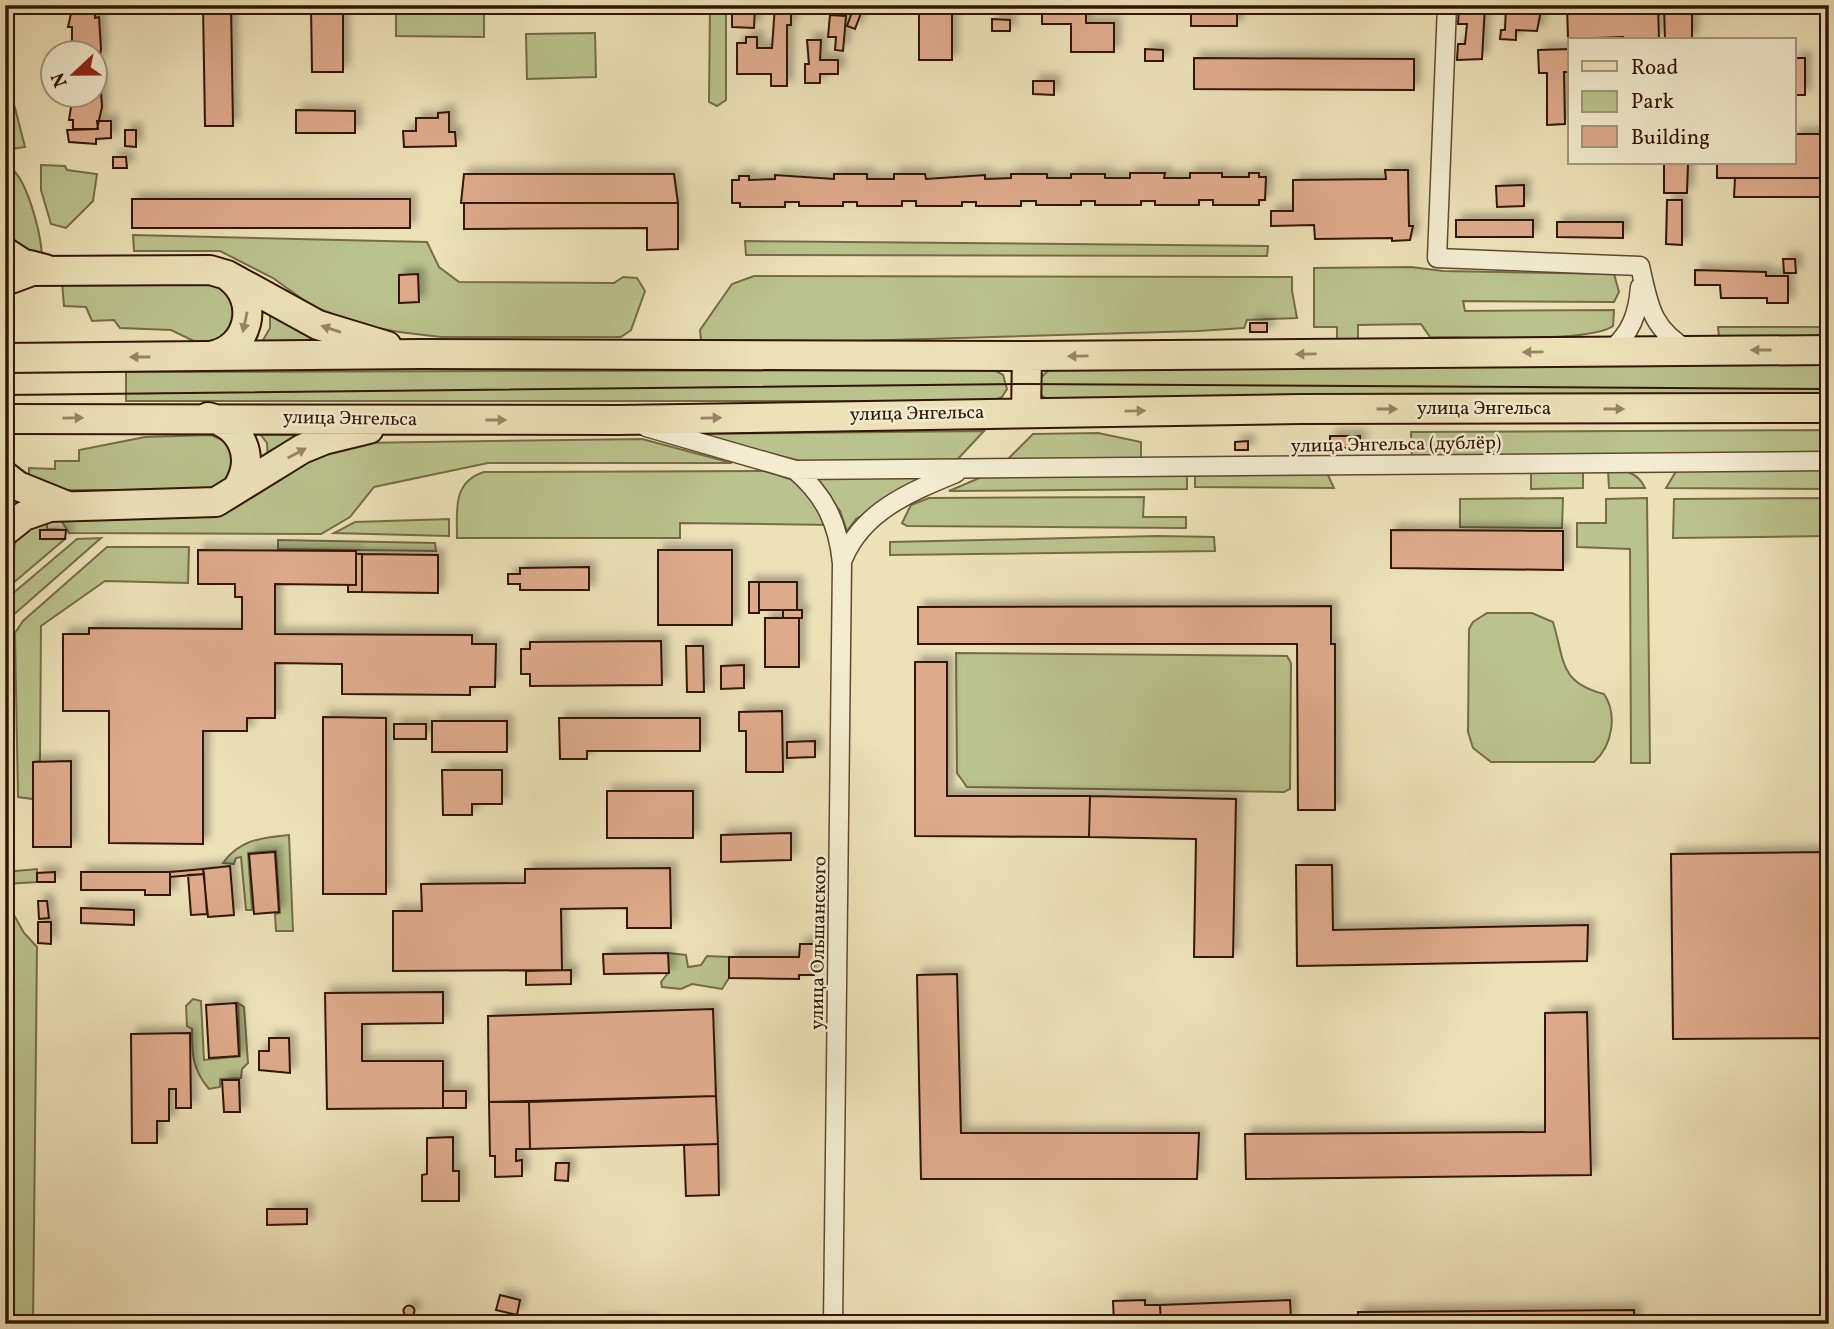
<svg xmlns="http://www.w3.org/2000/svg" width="1834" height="1329" font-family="Vollkorn,serif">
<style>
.green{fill:#bac28d;stroke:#766c46;stroke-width:2}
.building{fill:#deaa8c;stroke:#311500;stroke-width:2;filter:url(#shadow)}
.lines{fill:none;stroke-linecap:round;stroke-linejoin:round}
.street-casing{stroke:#60482e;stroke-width:21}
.primary-casing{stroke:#311500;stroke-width:32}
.street{stroke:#f3ecd1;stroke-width:18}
.primary{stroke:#ede1b8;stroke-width:28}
.tram{stroke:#311500;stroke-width:2}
.oneway{fill:#988565}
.labels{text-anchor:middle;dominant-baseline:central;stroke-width:5;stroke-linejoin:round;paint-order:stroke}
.street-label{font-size:19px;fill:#311500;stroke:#f3ecd1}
</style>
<defs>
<filter id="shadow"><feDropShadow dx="6" dy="-6" stdDeviation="3.5" flood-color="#0004"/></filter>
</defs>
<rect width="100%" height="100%" fill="#ede1b8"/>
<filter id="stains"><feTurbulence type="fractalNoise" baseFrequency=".00286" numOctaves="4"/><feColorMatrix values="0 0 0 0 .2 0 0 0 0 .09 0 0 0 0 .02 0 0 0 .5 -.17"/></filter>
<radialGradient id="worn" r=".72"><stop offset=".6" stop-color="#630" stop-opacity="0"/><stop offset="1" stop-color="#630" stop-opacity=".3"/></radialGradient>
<path class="green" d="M396 5H484V37L396 36Z
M710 5H726V100L717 106 709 102Z
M595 33 596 77 527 79 526 34Z
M5 69 25 147 5 150Z
M5 164C27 173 40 232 42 254L29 253 5 236Z
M41 165 65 166 67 170 97 174 93 201 66 228 51 224 41 190Z
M133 235 427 242 439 267 459 282 614 283 623 277 637 278 645 291 631 330 621 337H441L399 332 357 324 312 306 273 278 220 251H134Z
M745 241 1268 246 1267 256 746 255Z
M1411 267 1443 271 1614 274 1619 292 1614 302 1463 301 1465 311 1614 310 1613 326C1591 343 1465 337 1430 337L1421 324 1358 325V342H1337V327H1314V268Z
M754 276 1292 277V291L1297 318 1247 320 1244 328 1198 331 857 341 701 340 700 330 732 284Z
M62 282 217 285 234 300 236 323 222 341 200 344 171 330 120 328 114 320 92 321 86 307 64 306Z
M270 310 343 344 262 342 270 328Z
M1718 327H1829V346L1720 345Z
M1829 358V402L1048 400 1040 394 1038 380 1049 370 1372 359Z
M994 370 1003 375 1007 389 1002 397 993 401H126V372Z
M255 427 337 428 268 459 267 443Z
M1829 430V458L1412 463 1411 432Z
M984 431 955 462 809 463 693 434Z
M1098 433 1141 442V464H1003L1033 434Z
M211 435 229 443 236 471 215 490H53L29 481V468L55 469V461H79V450L145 437Z
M642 439 732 463H488L374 487 350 517 321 534 69 533 61 520 208 516 310 453 356 443Z
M1683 468 1829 469V489L1666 488 1675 473Z
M1325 469 1334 488 1195 487V471Z
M1531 470H1583V488L1531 489Z
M1608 470C1625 471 1637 471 1645 488H1609Z
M765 471 796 481 833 525 680 523V538H457C457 511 452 482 484 472Z
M1187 472V489L949 491 991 473Z
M813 476H931L856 519 847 531 840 511Z
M1144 497 1143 517H1186V528L907 526 902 523 911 505 929 498Z
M1563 498 1562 528 1460 527V499Z
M1647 498 1650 763H1631L1630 549 1577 547V523H1606V499Z
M1829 498V536L1673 538 1674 499Z
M47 515V529L66 530H40V539H65L12 584 15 538Z
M449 519V536L334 533 355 522Z
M1158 536 1214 537 1215 551 890 555V542Z
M101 538 11 617V595L77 539Z
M278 540 435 543 436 551 278 549Z
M107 547H189L188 583 105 581 41 626 40 761 33 762V799L18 797 15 633 23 621Z
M1487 613H1532L1553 622C1565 662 1559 682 1604 694 1618 715 1612 746 1594 762H1491L1473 748 1468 732 1469 629 1473 622Z
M956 653 1287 656 1291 663 1290 789 1284 792 967 787 957 773Z
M7 654 12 800H5V656Z
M289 835 293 931H276L275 914 280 913 276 851 248 853 252 910H246L241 857 236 858 234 864 223 863C240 839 262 838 289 835Z
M37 869V882L5 884V872Z
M5 899 24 933 37 947 33 1324H5Z
M668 953 686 955 688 967 701 965 707 956 729 957V978L722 989 692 984 681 989 662 987 661 982 668 973Z
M193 999 201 1001 204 1060 240 1056 238 1003 244 1007 248 1063 242 1069 241 1078 220 1079V1087L209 1089C192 1069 192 1054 192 1029L187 1026 186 1006Z"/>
<path class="building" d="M49 5 95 9V18L99 17 101 49 99 63H96V76H100L102 107 97 129H73V120H69L73 94H94V52H69H72V27H68L72 9H49Z
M203 5H231L233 126H205Z
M311 5H343V72H312Z
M732 5H755L754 28 732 27Z
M775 5H787V13H791V25H787V86H771V74H737V43H746V37H757V48H772Z
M919 5H952V60H919Z
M1042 5H1086V23H1114V52H1071V24H1042Z
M1470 5H1485L1482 59 1457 60 1458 44H1465L1467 24H1458L1459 9 1469 10Z
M1506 5H1542L1537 31 1516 30V40L1500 39 1501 30H1505Z
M1567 5 1658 6 1659 39 1623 40V37L1568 39Z
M1664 5H1829V6L1692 8V40H1665Z
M853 10 861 13 855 29 847 26Z
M1191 12H1237V26H1191Z
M830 15 846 16 843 51 835 50 836 37H828Z
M992 19 1010 20V31H992Z
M1824 26H1829V57H1824Z
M807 40H821L820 60H838V74H820V83H805V64H809Z
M1145 49 1163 50V61H1145Z
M1570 49V72H1564L1565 124 1547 125V73H1539L1538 50Z
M1194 58 1414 59V90L1194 89Z
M1794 58H1805V95H1794Z
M1033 81H1054V95L1033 94Z
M296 110 355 111V133H296Z
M449 112V132H455L456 146 404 147 403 131H416V118H438V113Z
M97 121H111V138L96 139V144L69 142 67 130 98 129Z
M125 130H136V147L125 146Z
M1794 134H1829V178H1717V163H1794Z
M113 157H126L127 168H113Z
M1664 163H1688L1687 193H1664Z
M1385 170H1408L1409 226H1413L1410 240 1392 241V238L1315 239 1314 225 1271 226V211H1293V180L1386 179Z
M1130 173H1165L1164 178H1190V173H1222V177H1249V173H1259V177H1266L1265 200H1259V205H1213V200H1199V205H1155V201H1141V205H1095V201H1081V205H1036V201H1021V206H976V202H962V206H916V201H902V206H857V202H843V206H799V202H785V207H740V203H732V180H739V176H749V180L775 179V175L834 179V174H867V179H894V174H925L926 179 985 175V179L1011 178V174H1047V178H1071V174H1105V178H1130Z
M464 174H674L678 203H461Z
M1735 178H1829V197H1734Z
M1524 185V206L1497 207 1496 186Z
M132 199H410V228H132Z
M1667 200H1682V245L1666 244Z
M464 203H678V249L647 250V228L464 229Z
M1456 220H1533V237H1456Z
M1557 222H1623V238L1557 237Z
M1783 259H1795L1796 273H1784Z
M1695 270 1766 272V276H1788V303H1767V298H1721L1720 285H1695Z
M418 274 419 302 399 303V275Z
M1250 323H1267V332H1250Z
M1330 436H1360V448H1330Z
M1248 441V450H1235V442Z
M40 530H66L65 539H40Z
M1391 530 1563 531V570L1391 568Z
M198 550 356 551V585L275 584V634L472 635V644H496L495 687H470V695L342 694V664L275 663V718H247V731H203V844L109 843V711H63V634H89V628L242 629V597H235V584H198Z
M658 550H732V625H658Z
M356 554H362V592H348V585H356Z
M362 554 438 555V593L362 592Z
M589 567V590H520V584H508V574H520V568Z
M749 582H759V613H749Z
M759 582H797V610H759Z
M1331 606V644H1335V810H1298L1297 644H918V607Z
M783 610H802V618H783Z
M765 618H799V667H765Z
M661 641 662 685 530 686V674H521V649H530V642Z
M686 646H703L704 692H687Z
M915 662H947V796H1090L1089 837 915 836Z
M744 665V688L721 689V666Z
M782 711 783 772H746V731H739V712Z
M323 717 386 718V894H323Z
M559 718H700V751H587V759H560Z
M432 721H507V752H432Z
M394 724H426V739H394Z
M815 741V757L787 758V742Z
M71 761V847H33V762Z
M442 770H502V804H472V815H443Z
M607 791H693V838H607Z
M1090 796 1236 799 1233 957H1194L1196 839 1089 837Z
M791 833V860L721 862V835Z
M275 852 279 912 254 914 249 854Z
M1829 852V1058H1821V1038L1673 1039 1671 854Z
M1296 865H1332L1333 930 1588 925 1587 961 1297 966Z
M230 866 234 915 208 917 203 869Z
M670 868 671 928H627V908L561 909 562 970 393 971V911H422L421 884 525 883V869Z
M203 869 204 874 170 877V872Z
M55 872V882H37V873Z
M81 872H170V895H145V890H81Z
M204 874 207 914 191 915 188 875Z
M38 901H47L49 918 39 919Z
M81 908 134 910V925L81 923Z
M38 922H51V944L38 943Z
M800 944H814V975H799V979L729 978V957H799Z
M668 953 669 973 604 974 603 954Z
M571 970V984L526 985V971Z
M957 974 961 1133H1199L1197 1179H921L917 975Z
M443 992V1023L362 1024V1061H443V1108L327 1109 325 993Z
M236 1003 239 1056 209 1058 206 1005Z
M713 1009 716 1096 489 1102 488 1016Z
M1587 1012 1591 1175 1246 1179 1245 1134 1545 1132V1013Z
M190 1033 191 1108H176V1089H169V1121H157V1143H132L131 1034Z
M269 1038H289L290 1073 259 1070V1051H269Z
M222 1080H239L240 1112H224Z
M443 1091H466V1108H443Z
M716 1096 718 1144 530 1149 529 1102Z
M489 1102H529L530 1149H516V1161L522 1160V1176L495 1177V1156H490Z
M453 1137V1171H459V1201H422V1175L427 1174V1138Z
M718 1144 719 1195 686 1196 684 1145Z
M556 1163H569L568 1181 555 1180Z
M267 1209H307V1224L267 1225Z
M500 1295 520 1300 517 1315 496 1310Z
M1145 1300V1305H1160L1161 1324H1114L1113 1301Z
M1290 1300 1291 1321 1161 1324 1160 1305Z
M403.5 1311a5.5 5.5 0 1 1 11 0a5.5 5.5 0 1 1-11 0Z
M1634 1310V1324H1358V1312Z
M602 1321 654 1322V1324H602Z"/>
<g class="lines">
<defs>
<path id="street" d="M1447 5 1437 258 1640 266
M1640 266C1649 306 1651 328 1688 350
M1610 351C1631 333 1638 314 1640 287
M646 427 795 470 1829 461
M795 470C825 496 838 523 842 563L833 1324
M843 559C863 511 910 492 956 473"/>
<path id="primary" d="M5 252 22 263 45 269
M5 281 32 271 210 270 227 275 318 325 387 346
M210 356C249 350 261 301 229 277
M5 358 421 354 1027 356 1829 350
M1026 413 1027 356
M208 417C242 425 256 457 238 487
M5 419 619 420 1301 409 1829 408
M5 476 18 486 65 505
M5 531 24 516 50 507 216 502 302 449 324 440 369 429"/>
</defs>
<use href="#street" class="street-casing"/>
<use href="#primary" class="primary-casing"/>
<use href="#street" class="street"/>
<use href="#primary" class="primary"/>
<path class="tram" d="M5 395 1027 384 1829 389"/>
</g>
<defs><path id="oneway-solid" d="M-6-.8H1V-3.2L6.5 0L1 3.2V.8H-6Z" transform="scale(1.75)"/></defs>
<g class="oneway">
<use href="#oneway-solid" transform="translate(245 322) rotate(102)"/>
<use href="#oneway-solid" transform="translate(331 329) rotate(-161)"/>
<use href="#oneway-solid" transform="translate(1761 350) rotate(-180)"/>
<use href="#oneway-solid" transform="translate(1533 352) rotate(179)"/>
<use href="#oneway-solid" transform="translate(1306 354) rotate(179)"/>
<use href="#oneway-solid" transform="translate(1078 356) rotate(179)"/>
<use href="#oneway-solid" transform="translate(140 357) rotate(180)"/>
<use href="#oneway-solid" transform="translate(1387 409)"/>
<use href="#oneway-solid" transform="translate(1614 409)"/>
<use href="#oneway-solid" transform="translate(1135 411) rotate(-1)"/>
<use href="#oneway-solid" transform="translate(73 418) rotate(-1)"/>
<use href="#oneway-solid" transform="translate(711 418) rotate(-1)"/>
<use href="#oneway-solid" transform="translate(496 420)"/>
<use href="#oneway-solid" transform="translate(297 453) rotate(-28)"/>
</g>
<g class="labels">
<g class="street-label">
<text x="1484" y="409">улица Энгельса</text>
<text transform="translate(917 414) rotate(-1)">улица Энгельса</text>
<text transform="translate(350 419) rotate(1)">улица Энгельса</text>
<text transform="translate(1396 445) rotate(-1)">улица Энгельса (дублёр)</text>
<text transform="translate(819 943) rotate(-89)">улица Ольшанского</text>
</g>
</g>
<rect width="1834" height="1329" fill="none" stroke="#ede1b8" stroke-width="28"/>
<rect x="7" y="7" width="1820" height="1315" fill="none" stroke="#311500" stroke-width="3.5"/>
<rect x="14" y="14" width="1806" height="1301" fill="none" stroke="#311500" stroke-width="2"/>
<rect x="1568" y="38" width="228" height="126" fill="#f3ecd1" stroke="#a5967d" stroke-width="2"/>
<rect x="1582" y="61" width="35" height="10" fill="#ede1b8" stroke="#a5967d" stroke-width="2"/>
<text x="1631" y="74" font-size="21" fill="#311500">Road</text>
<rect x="1582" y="91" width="35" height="21" fill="#bac28d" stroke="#a5967d" stroke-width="2"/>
<text x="1631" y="108" font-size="21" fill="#311500">Park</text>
<rect x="1582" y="126" width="35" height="21" fill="#deaa8c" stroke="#a5967d" stroke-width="2"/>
<text x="1631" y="144" font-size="21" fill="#311500">Building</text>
<g transform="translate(74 74) rotate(248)"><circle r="33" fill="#f3ecd1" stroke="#a5967d" stroke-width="2"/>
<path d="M0-5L12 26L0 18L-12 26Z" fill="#8f2418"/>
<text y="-10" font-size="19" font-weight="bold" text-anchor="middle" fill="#311500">N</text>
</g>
<rect width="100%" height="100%" filter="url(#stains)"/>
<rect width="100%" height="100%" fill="url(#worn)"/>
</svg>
